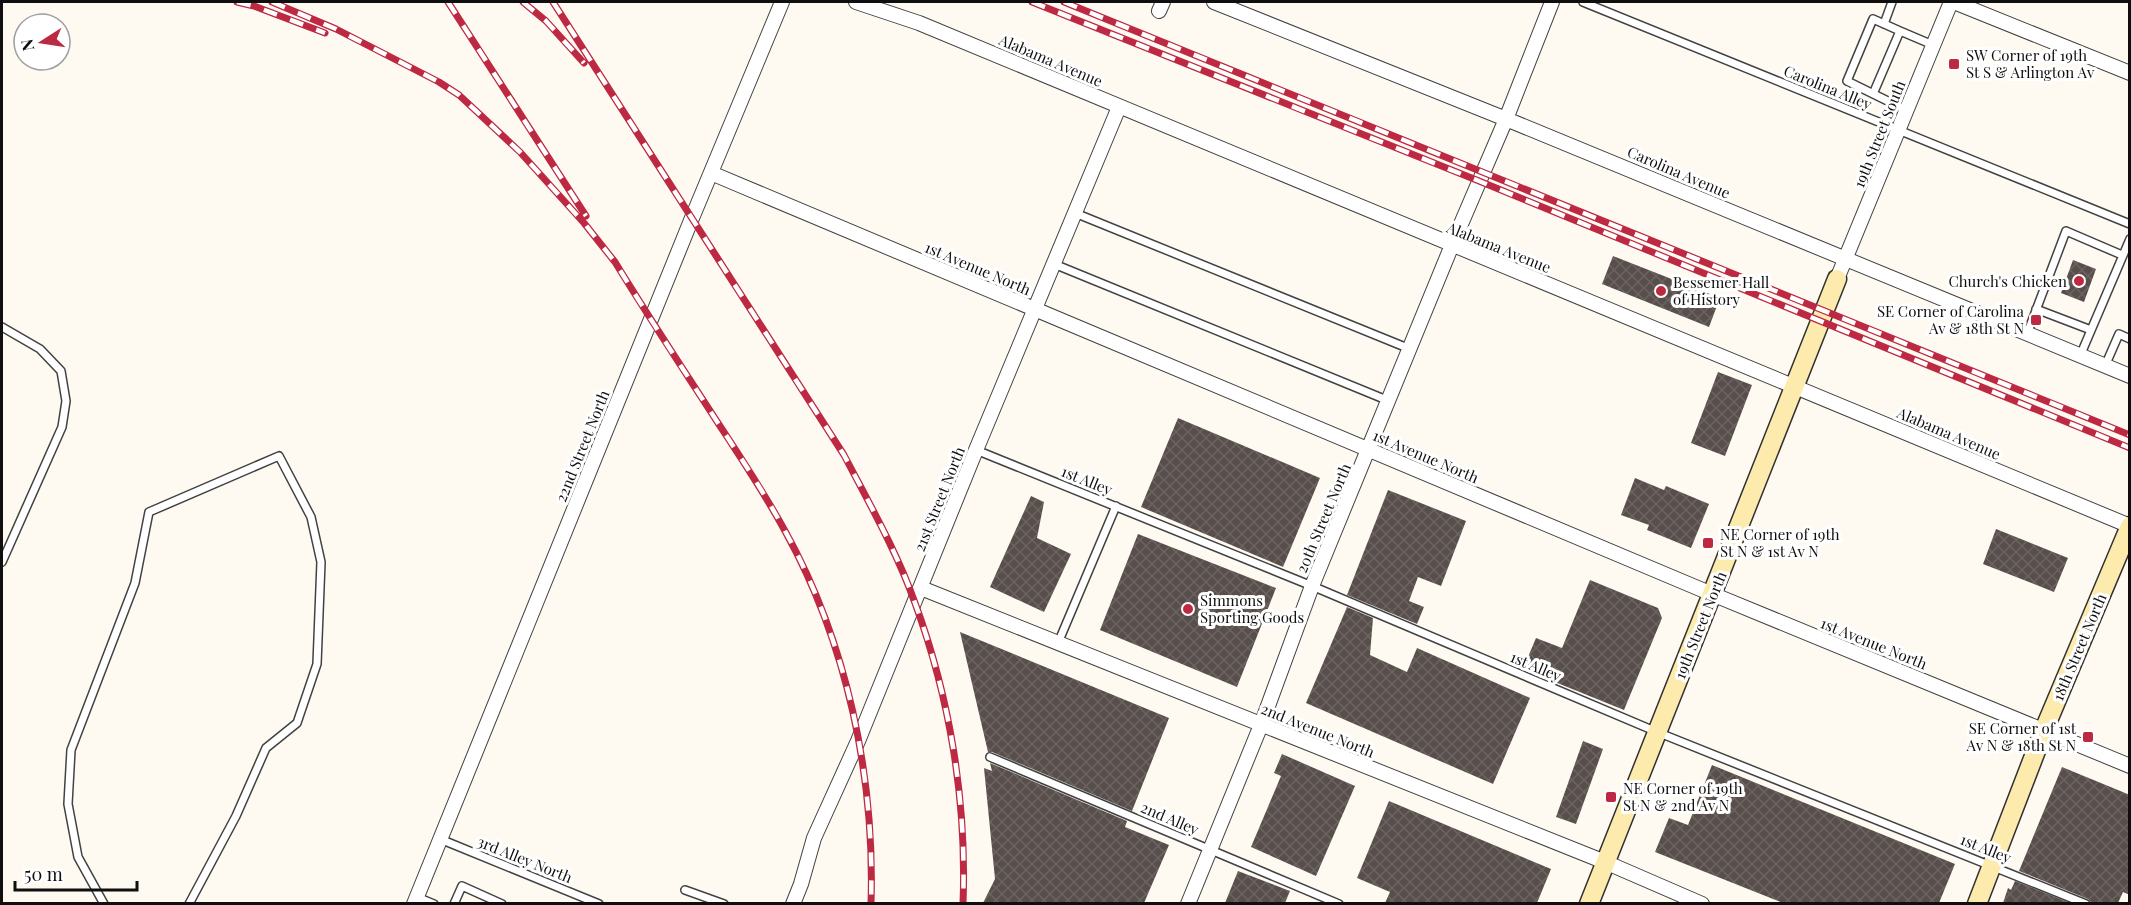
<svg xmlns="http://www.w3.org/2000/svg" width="2131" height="905" font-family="'Playfair Display',serif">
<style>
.building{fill:url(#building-cross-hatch)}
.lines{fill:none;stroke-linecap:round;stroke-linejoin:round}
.lane-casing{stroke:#424242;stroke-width:10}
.street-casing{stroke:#424242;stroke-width:16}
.secondary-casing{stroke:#313131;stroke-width:21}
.lane{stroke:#fff;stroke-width:7}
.street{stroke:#fff;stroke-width:14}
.secondary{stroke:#fdebae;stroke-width:18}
.rail-casing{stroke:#bd2942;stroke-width:7}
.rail{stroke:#fff;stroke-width:4.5;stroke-dasharray:14;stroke-linecap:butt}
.poi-dot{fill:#bd2942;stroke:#fff;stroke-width:2}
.labels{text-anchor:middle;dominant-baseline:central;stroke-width:6;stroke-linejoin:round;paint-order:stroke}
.poi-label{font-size:15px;fill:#0f0f0f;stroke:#fff;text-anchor:start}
.street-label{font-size:15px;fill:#0f0f0f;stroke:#fff}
</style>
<defs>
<pattern id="building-cross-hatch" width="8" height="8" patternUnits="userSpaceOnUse" patternTransform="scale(1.5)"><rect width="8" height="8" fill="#584f4c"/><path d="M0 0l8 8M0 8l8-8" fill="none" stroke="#6b6461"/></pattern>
</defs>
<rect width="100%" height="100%" fill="#fffaf1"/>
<path class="building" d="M1613 256 1720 298 1709 327 1602 284Z
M2073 260 2096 269 2084 302 2061 293Z
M1718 372 1752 385 1725 456 1691 443Z
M1178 418 1320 478 1283 567 1141 507Z
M1635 478 1664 490 1666 486 1709 504 1691 548 1647 530 1649 525 1621 515Z
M1388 490 1466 521 1441 586 1418 577 1409 601 1424 607 1417 624 1347 595Z
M1031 496 1044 502 1037 538 1071 554 1044 612 990 587Z
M1996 529 2068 558 2054 592 1983 564Z
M1138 534 1276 588 1237 687 1100 630Z
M1590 580 1658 608 1662 618 1624 710 1523 669 1536 638 1562 648Z
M1347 607 1373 618 1370 655 1407 672 1417 648 1530 698 1493 784 1306 703Z
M960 632 1169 718 1132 811 992 752H988Z
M1583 741 1603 749 1576 824 1556 817Z
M1282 754 1355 786 1316 876 1251 847 1281 776 1274 773Z
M990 763 1127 821 1125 827 1169 845 1144 903H983L995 879 984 768 992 771Z
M1712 765 1955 864 1939 903H1783L1655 852 1669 818 1688 825Z
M2062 767 2130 795V895L2123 892 2118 903H2092L2088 899 2019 871Z
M1389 801 1551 869 1537 903H1385L1390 892 1357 878Z
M1238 871 1290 891 1285 903H1225Z
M2015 881 2070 903H2003L2008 888 2011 890Z"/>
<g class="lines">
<defs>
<path id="lane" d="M1583 2 2130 224
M1884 24 1892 2
M1900 31 1933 45
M1873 94 1900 31 1873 19 1847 81 1906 110
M1075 213 1410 349
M1054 264 1389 401
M2036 309 2091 330
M2 327 40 349 61 371 66 401 62 427 2 562
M2027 334 2066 231 2122 255
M2080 356 2130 239
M2105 366 2119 334 2130 339
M976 450 1312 586 1657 732 2086 904
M1058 643 1116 506
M990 757 1339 904
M440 839 599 904
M685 890 724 904
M417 897 434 904
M104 904 78 857 68 804 71 750 135 583 149 512 279 456 311 517 321 562 317 664 297 723 266 748 236 816 189 904
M454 904 462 886 502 904"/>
<path id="street" d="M856 2 919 23 2130 526
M1214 2 1506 119 2130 376
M1954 2 2130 73
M1159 11 1163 2
M711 173 1712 594 2130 766
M1837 279 1951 2
M921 588 1605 862 1702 904
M414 904 692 218 782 2
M793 904 801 884 814 838 858 741 976 450 1119 107
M1188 904 1261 725 1312 586 1452 245 1506 119 1552 2"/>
<path id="secondary" d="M1589 904 1837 279
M1977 904 2044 730 2130 526"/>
</defs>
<use href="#lane" class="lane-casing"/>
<use href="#street" class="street-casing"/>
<use href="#secondary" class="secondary-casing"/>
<use href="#lane" class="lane"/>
<use href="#street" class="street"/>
<use href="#secondary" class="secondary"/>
<defs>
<path id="rail" d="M237 2 254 6 325 33
M272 2 336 29 439 82 459 95 520 152 584 223 615 262C648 316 683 369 718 423 741 458 765 494 785 531 847 643 875 776 871 904
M448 2 586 216
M523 2 546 21 584 63
M553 2 844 455C869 503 897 552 915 603 950 698 967 802 963 904
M1032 2 1479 181 2130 448
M1064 2 2130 435"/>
</defs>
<use href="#rail" class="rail-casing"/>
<use href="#rail" class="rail"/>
</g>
<g class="poi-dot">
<rect x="1948" y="58" width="12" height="12" rx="3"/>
<circle cx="2079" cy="281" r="6"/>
<circle cx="1661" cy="291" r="6"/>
<rect x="2030" y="314" width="12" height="12" rx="3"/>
<rect x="1702" y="537" width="12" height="12" rx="3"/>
<circle cx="1188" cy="609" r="6"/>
<rect x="2082" y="731" width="12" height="12" rx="3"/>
<rect x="1605" y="791" width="12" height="12" rx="3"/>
</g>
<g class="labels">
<g class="poi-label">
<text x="1966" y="55">SW Corner of 19th<tspan x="1966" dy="17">St S &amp; Arlington Av</tspan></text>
<text x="2067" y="281" text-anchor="end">Church's Chicken</text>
<text x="1673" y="282">Bessemer Hall<tspan x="1673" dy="17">of History</tspan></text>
<text x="2024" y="311" text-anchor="end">SE Corner of Carolina<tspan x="2024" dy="17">Av &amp; 18th St N</tspan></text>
<text x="1720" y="534">NE Corner of 19th<tspan x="1720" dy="17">St N &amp; 1st Av N</tspan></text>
<text x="1200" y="600">Simmons<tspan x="1200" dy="17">Sporting Goods</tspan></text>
<text x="2076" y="728" text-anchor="end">SE Corner of 1st<tspan x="2076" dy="17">Av N &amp; 18th St N</tspan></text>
<text x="1623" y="788">NE Corner of 19th<tspan x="1623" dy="17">St N &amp; 2nd Av N</tspan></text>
</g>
<g class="street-label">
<text transform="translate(1051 60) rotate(23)">Alabama Avenue</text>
<text transform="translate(1828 87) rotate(22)">Carolina Alley</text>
<text transform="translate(1879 134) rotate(-68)">19th Street South</text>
<text transform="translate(1679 172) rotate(23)">Carolina Avenue</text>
<text transform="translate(1499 247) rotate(22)">Alabama Avenue</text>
<text transform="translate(978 268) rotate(23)">1st Avenue North</text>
<text transform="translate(1949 433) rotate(23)">Alabama Avenue</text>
<text transform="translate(582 446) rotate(-68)">22nd Street North</text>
<text transform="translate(1426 456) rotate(23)">1st Avenue North</text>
<text transform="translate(1087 480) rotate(22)">1st Alley</text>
<text transform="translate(939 499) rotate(-68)">21st Street North</text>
<text transform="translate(1323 518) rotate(-67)">20th Street North</text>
<text transform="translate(1700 625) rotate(-68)">19th Street North</text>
<text transform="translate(1874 643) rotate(22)">1st Avenue North</text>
<text transform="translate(2079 647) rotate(-67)">18th Street North</text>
<text transform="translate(1536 666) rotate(23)">1st Alley</text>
<text transform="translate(1318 730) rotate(22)">2nd Avenue North</text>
<text transform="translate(1170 818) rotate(23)">2nd Alley</text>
<text transform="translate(1986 848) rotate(22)">1st Alley</text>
<text transform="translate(525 859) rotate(22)">3rd Alley North</text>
</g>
</g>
<rect width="2131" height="905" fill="none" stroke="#0f0f0f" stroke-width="6"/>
<g transform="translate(42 42) rotate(258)"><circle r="28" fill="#ffffff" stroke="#9f9f9f" stroke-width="1.5"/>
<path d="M0-4.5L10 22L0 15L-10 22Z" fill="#bd2942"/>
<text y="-9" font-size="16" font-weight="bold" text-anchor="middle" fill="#0f0f0f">N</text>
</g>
<path d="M15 881v9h122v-9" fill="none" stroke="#0f0f0f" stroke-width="3"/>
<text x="24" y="881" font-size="18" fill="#0f0f0f" stroke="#ffffff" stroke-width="4.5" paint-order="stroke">50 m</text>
</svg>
